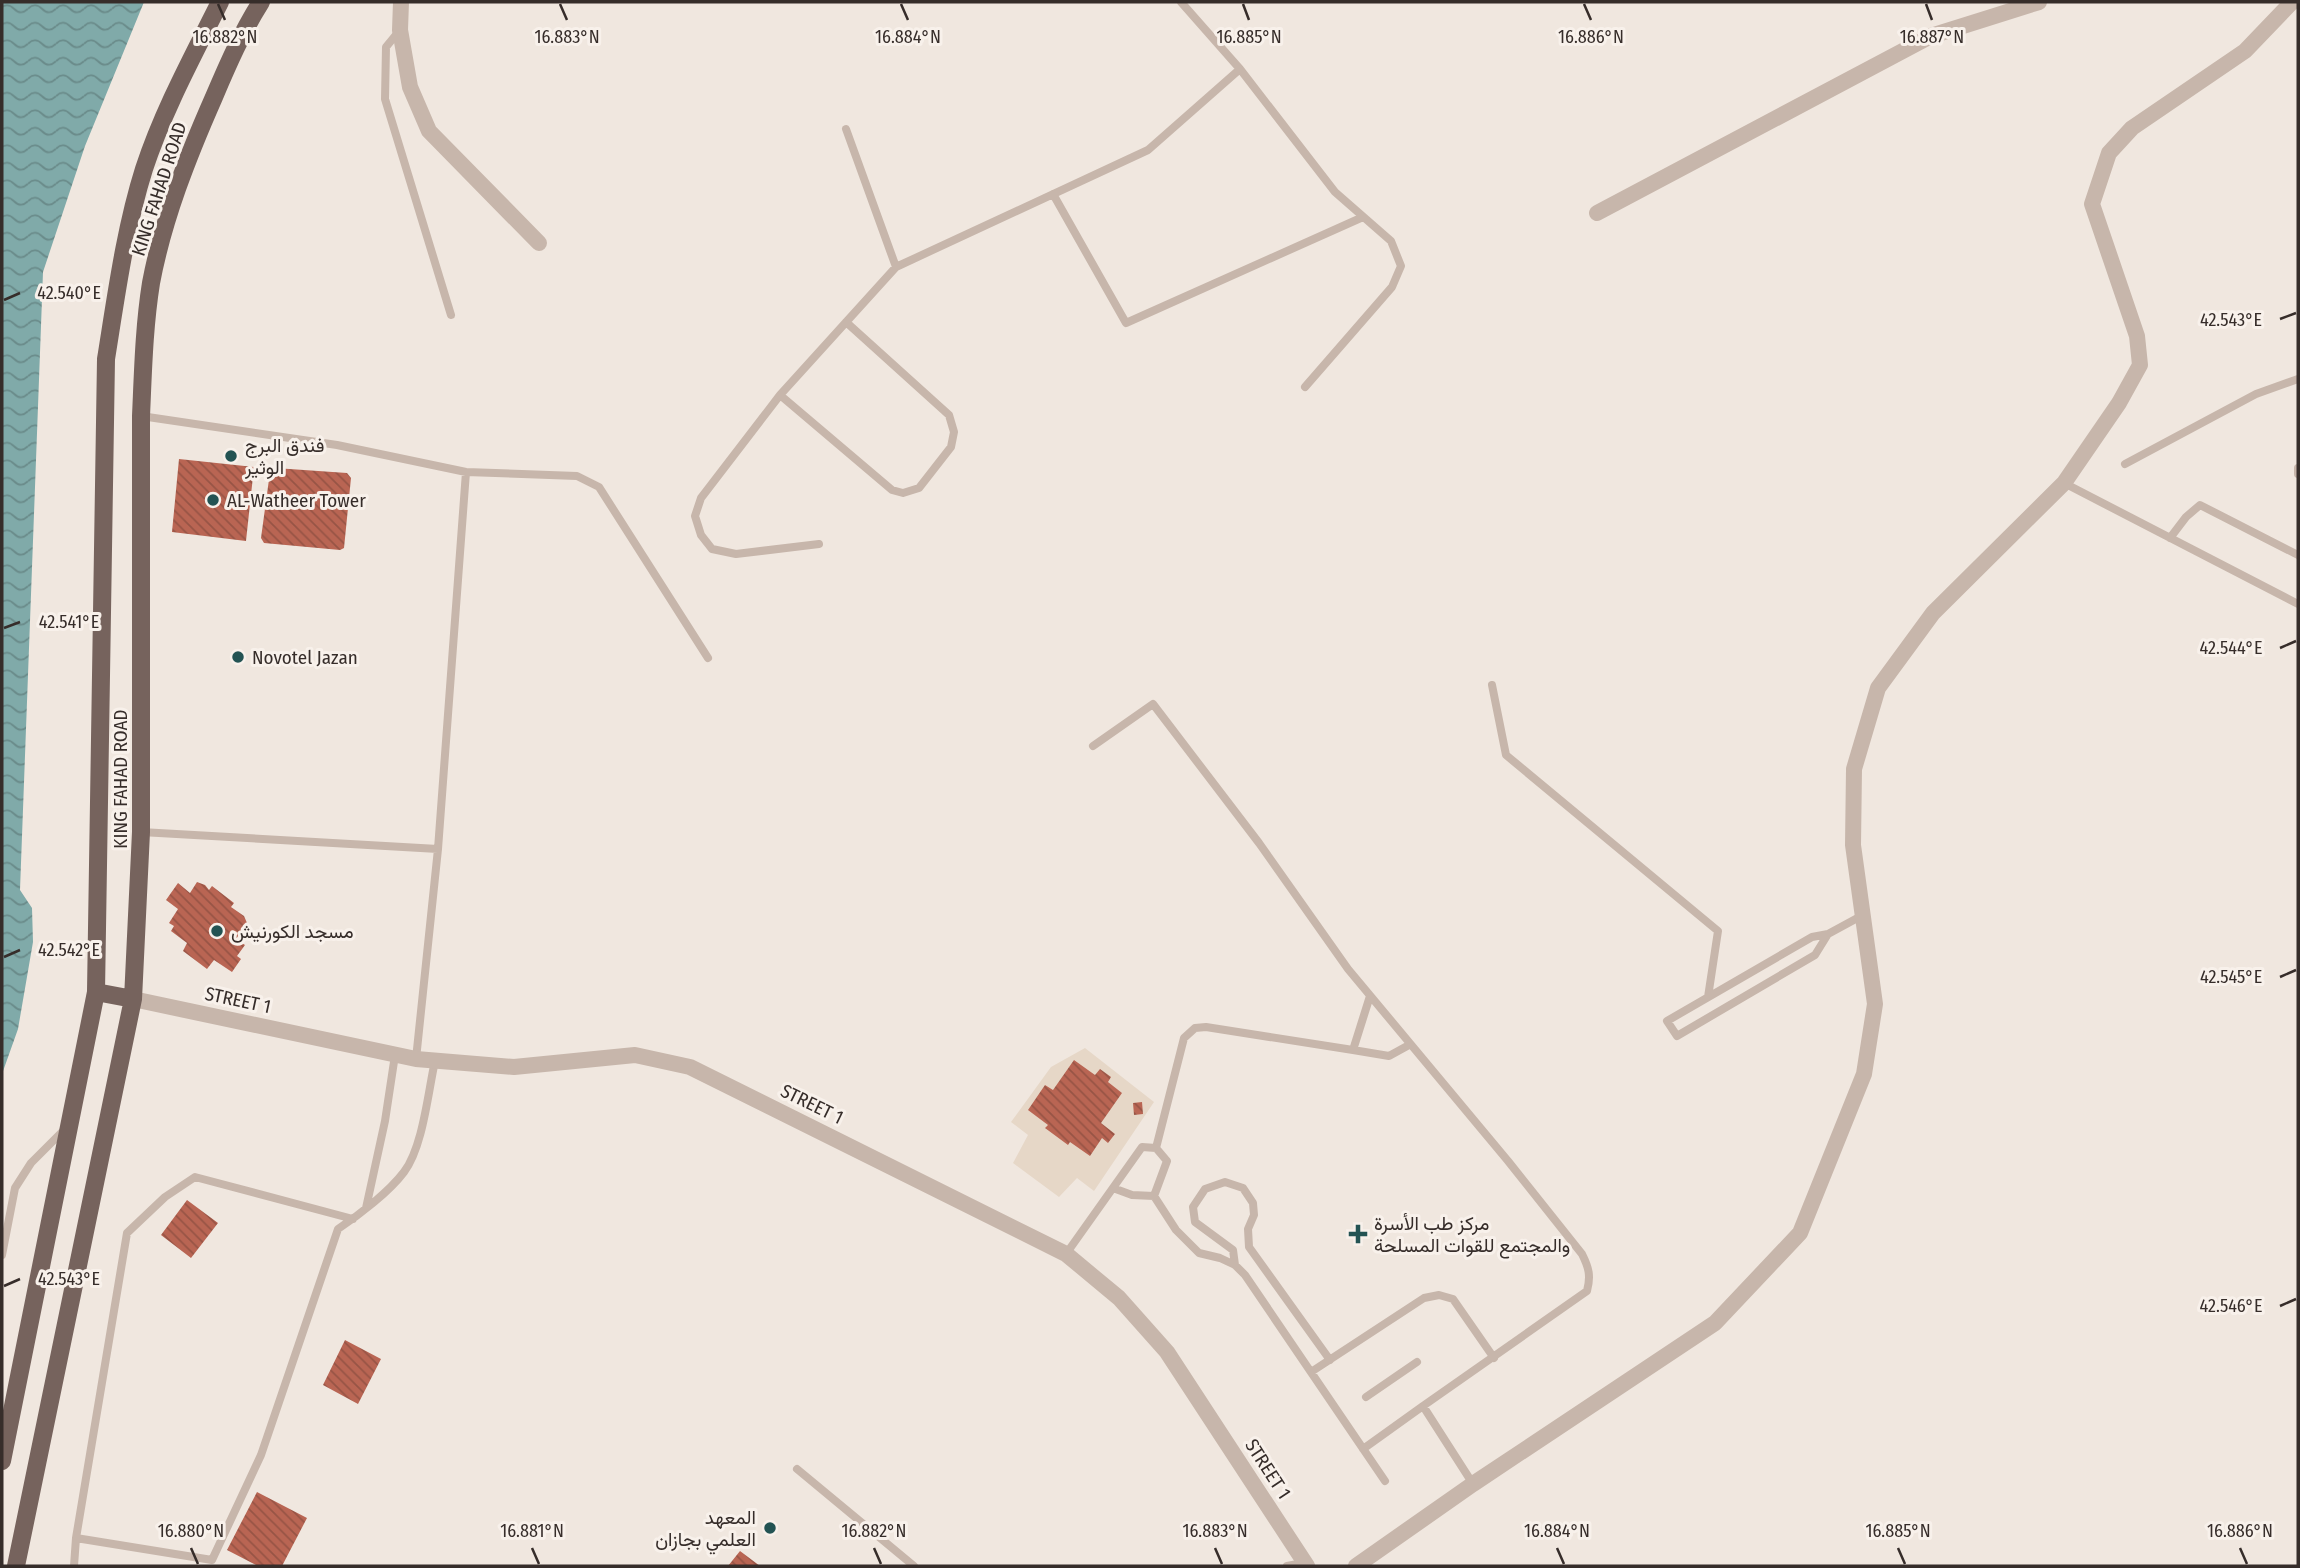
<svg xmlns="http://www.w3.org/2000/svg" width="2300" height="1568" font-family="'Fira Sans Condensed',Vazirmatn,sans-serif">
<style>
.plaza{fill:#e6d7c7}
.water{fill:url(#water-waves)}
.building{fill:url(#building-back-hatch)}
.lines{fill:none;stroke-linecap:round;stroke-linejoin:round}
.lane{stroke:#c7b6ab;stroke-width:8}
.street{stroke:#c7b6ab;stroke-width:16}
.primary{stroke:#76635d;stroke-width:18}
.ticks{fill:none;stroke:#362d2a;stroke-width:2.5}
.poi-dot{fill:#235353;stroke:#f8f1eb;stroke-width:2.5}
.labels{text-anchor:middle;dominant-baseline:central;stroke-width:6;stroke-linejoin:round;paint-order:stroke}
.street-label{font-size:19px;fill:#362d2a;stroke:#f8f1eb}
.poi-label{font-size:19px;fill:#362d2a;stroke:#f8f1eb;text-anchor:start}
.ticks-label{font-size:18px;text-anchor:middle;fill:#362d2a;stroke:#f8f1eb;stroke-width:6;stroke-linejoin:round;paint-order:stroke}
</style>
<defs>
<pattern id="water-waves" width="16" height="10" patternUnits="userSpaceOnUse" patternTransform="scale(1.75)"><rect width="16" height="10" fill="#80aaa9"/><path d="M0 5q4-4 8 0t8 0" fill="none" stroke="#6a8b8a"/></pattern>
<pattern id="building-back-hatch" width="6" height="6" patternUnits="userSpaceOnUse" patternTransform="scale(1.75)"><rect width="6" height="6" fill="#b96553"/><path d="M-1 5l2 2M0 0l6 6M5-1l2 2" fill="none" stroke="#975445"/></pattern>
</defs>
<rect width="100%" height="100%" fill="#f0e7df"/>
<path class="plaza" d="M1085 1048 1154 1102 1094 1191 1077 1178 1059 1197 1013 1163 1028 1135 1011 1122 1051 1067Z"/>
<path class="water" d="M2 2H144L85 146 43 272 20 890 32 908 33 942 18 1029 2 1074Z"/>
<path class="building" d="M179 459 254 467 246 541 172 532Z
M275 468 347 473 351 478 344 548 340 550 264 543 261 538 270 472Z
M197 882 205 885 209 890 212 886 234 903 231 907 244 916 247 923 236 939 245 945 237 956 241 959 232 972 214 960 207 969 183 951 187 943 171 931 174 926 169 923 178 909 166 900 178 883 190 893Z
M1074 1060 1095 1075 1100 1069 1111 1077 1108 1082 1122 1093 1101 1123 1115 1134 1108 1143 1102 1138 1090 1156 1070 1142 1068 1145 1045 1128 1048 1125 1028 1110 1045 1085 1053 1090Z
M1142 1102 1143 1114 1134 1115 1133 1103Z
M187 1200 218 1223 191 1258 161 1235Z
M345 1340 381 1359 358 1404 323 1385Z
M257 1492 307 1518 282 1566H258L227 1550Z
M740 1551 760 1566H728Z"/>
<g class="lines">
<path class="lane" d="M1181 2 1240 69 1335 192 1391 241 1401 266 1392 287 1305 387
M400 30 386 47 385 99 451 315
M846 129 896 267 1148 150 1240 69
M1053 194 1126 323 1363 217
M780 395 892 490 903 493 919 488 951 447 954 432 949 415 846 322
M141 416 337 445 466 472 577 476 599 487 708 658
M2125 464 2256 394 2298 379
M2298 468V474
M2064 483 2298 604
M2170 538 2186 517 2200 505 2298 555
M819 544 736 554 712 549 701 535 695 516 701 498 780 395 896 267
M1492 685 1506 755 1718 931 1708 997
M1093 746 1153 704 1259 843 1348 969 1508 1161 1582 1254C1589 1268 1591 1276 1587 1291L1423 1406
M141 832 438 849
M1828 934 1812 937 1667 1021 1677 1036 1815 955 1828 934 1863 915
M1353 1050 1389 1056 1409 1045
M416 1059 438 849 466 472
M1156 1148 1184 1038 1195 1028 1206 1027 1353 1050 1370 996
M1113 1188 1132 1195 1154 1196 1176 1230 1199 1253 1220 1258 1235 1265 1245 1275 1385 1481
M366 1208 385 1121 395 1055
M1066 1254 1142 1147 1156 1148 1167 1161 1154 1196
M2 1255 15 1188 31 1163 66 1128
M1235 1265 1233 1250 1195 1222 1193 1207 1205 1189 1225 1182 1243 1188 1253 1203 1254 1215 1248 1229 1249 1247 1330 1360
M1311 1372 1424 1298 1439 1295 1453 1299 1494 1358
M1366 1397 1417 1362
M1363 1449 1423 1406 1473 1484
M797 1469 914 1566
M76 1538 212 1560 261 1455 338 1229C359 1215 389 1192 404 1172 423 1147 428 1092 435 1061
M74 1566 76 1538 127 1233 165 1197 195 1177 353 1219
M1287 1566 1303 1563"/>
<path class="street" d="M401 2 400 30 410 87 429 131 539 243
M1597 213 1931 36 2039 2
M133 999 416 1059 514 1067 635 1055 690 1067 1066 1254 1119 1298 1167 1352 1307 1566
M1356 1566 1473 1484 1715 1323 1800 1233 1864 1074 1875 1004 1853 845 1854 769 1878 688 1933 613 2064 483 2119 403 2140 365 2137 336 2092 204 2109 153 2132 128 2245 51 2292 2"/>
<path class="primary" d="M96 992 133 999
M2 1461 96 992 106 359C116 297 125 229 144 169 163 111 193 56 220 2
M16 1566 133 999 141 832V416C143 372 144 327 151 283 163 219 188 156 214 97 228 64 242 32 261 2"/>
</g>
<path class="ticks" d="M218 4 225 20M560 4 567 20M901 4 908 20M1243 4 1249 20M1584 4 1591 20M1926 4 1932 20M4 300 20 293M2280 319 2296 313M4 628 20 622M2280 648 2296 641M4 957 20 950M2280 977 2296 970M4 1286 20 1279M2280 1306 2296 1299M191 1548 198 1564M532 1548 539 1564M874 1548 881 1564M1215 1548 1222 1564M1557 1548 1564 1564M1898 1548 1905 1564M2240 1548 2247 1564"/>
<g class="poi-dot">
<circle cx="231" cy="456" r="7"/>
<circle cx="213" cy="500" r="7"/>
<circle cx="238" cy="657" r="7"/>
<circle cx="217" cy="931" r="7"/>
<path d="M1354.5 1223.5h7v7h7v7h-7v7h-7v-7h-7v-7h7z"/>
<circle cx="770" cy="1528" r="7"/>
</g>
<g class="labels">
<g class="street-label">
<text transform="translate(159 189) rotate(-72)">KING FAHAD ROAD</text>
<text transform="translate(120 779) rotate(-90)">KING FAHAD ROAD</text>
<text transform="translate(238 1000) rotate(12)">STREET 1</text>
<text transform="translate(812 1104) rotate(26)">STREET 1</text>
<text transform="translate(1268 1469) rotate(57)">STREET 1</text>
</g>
<g class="poi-label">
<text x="245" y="445">فندق البرج<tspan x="245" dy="22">الوثير</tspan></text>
<text x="227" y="500">AL-Watheer Tower</text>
<text x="252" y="657">Novotel Jazan</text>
<text x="231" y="931">مسجد الكورنيش</text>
<text x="1374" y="1223">مركز طب الأسرة<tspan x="1374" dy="22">والمجتمع للقوات المسلحة</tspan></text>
<text x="756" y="1517" text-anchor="end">المعهد<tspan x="756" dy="22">العلمي بجازان</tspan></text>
</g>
</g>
<g class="ticks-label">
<text x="225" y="43">16.882°N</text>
<text x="567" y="43">16.883°N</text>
<text x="908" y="43">16.884°N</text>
<text x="1249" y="43">16.885°N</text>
<text x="1591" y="43">16.886°N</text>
<text x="1932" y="43">16.887°N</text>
<text x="69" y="299">42.540°E</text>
<text x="2231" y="326">42.543°E</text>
<text x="69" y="628">42.541°E</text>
<text x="2231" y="654">42.544°E</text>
<text x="69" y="956">42.542°E</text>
<text x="2231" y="983">42.545°E</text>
<text x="69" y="1285">42.543°E</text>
<text x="2231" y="1312">42.546°E</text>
<text x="191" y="1537">16.880°N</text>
<text x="532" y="1537">16.881°N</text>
<text x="874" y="1537">16.882°N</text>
<text x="1215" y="1537">16.883°N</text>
<text x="1557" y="1537">16.884°N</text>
<text x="1898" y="1537">16.885°N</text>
<text x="2240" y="1537">16.886°N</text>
</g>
<rect width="2300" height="1568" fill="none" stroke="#362d2a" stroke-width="7"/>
</svg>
